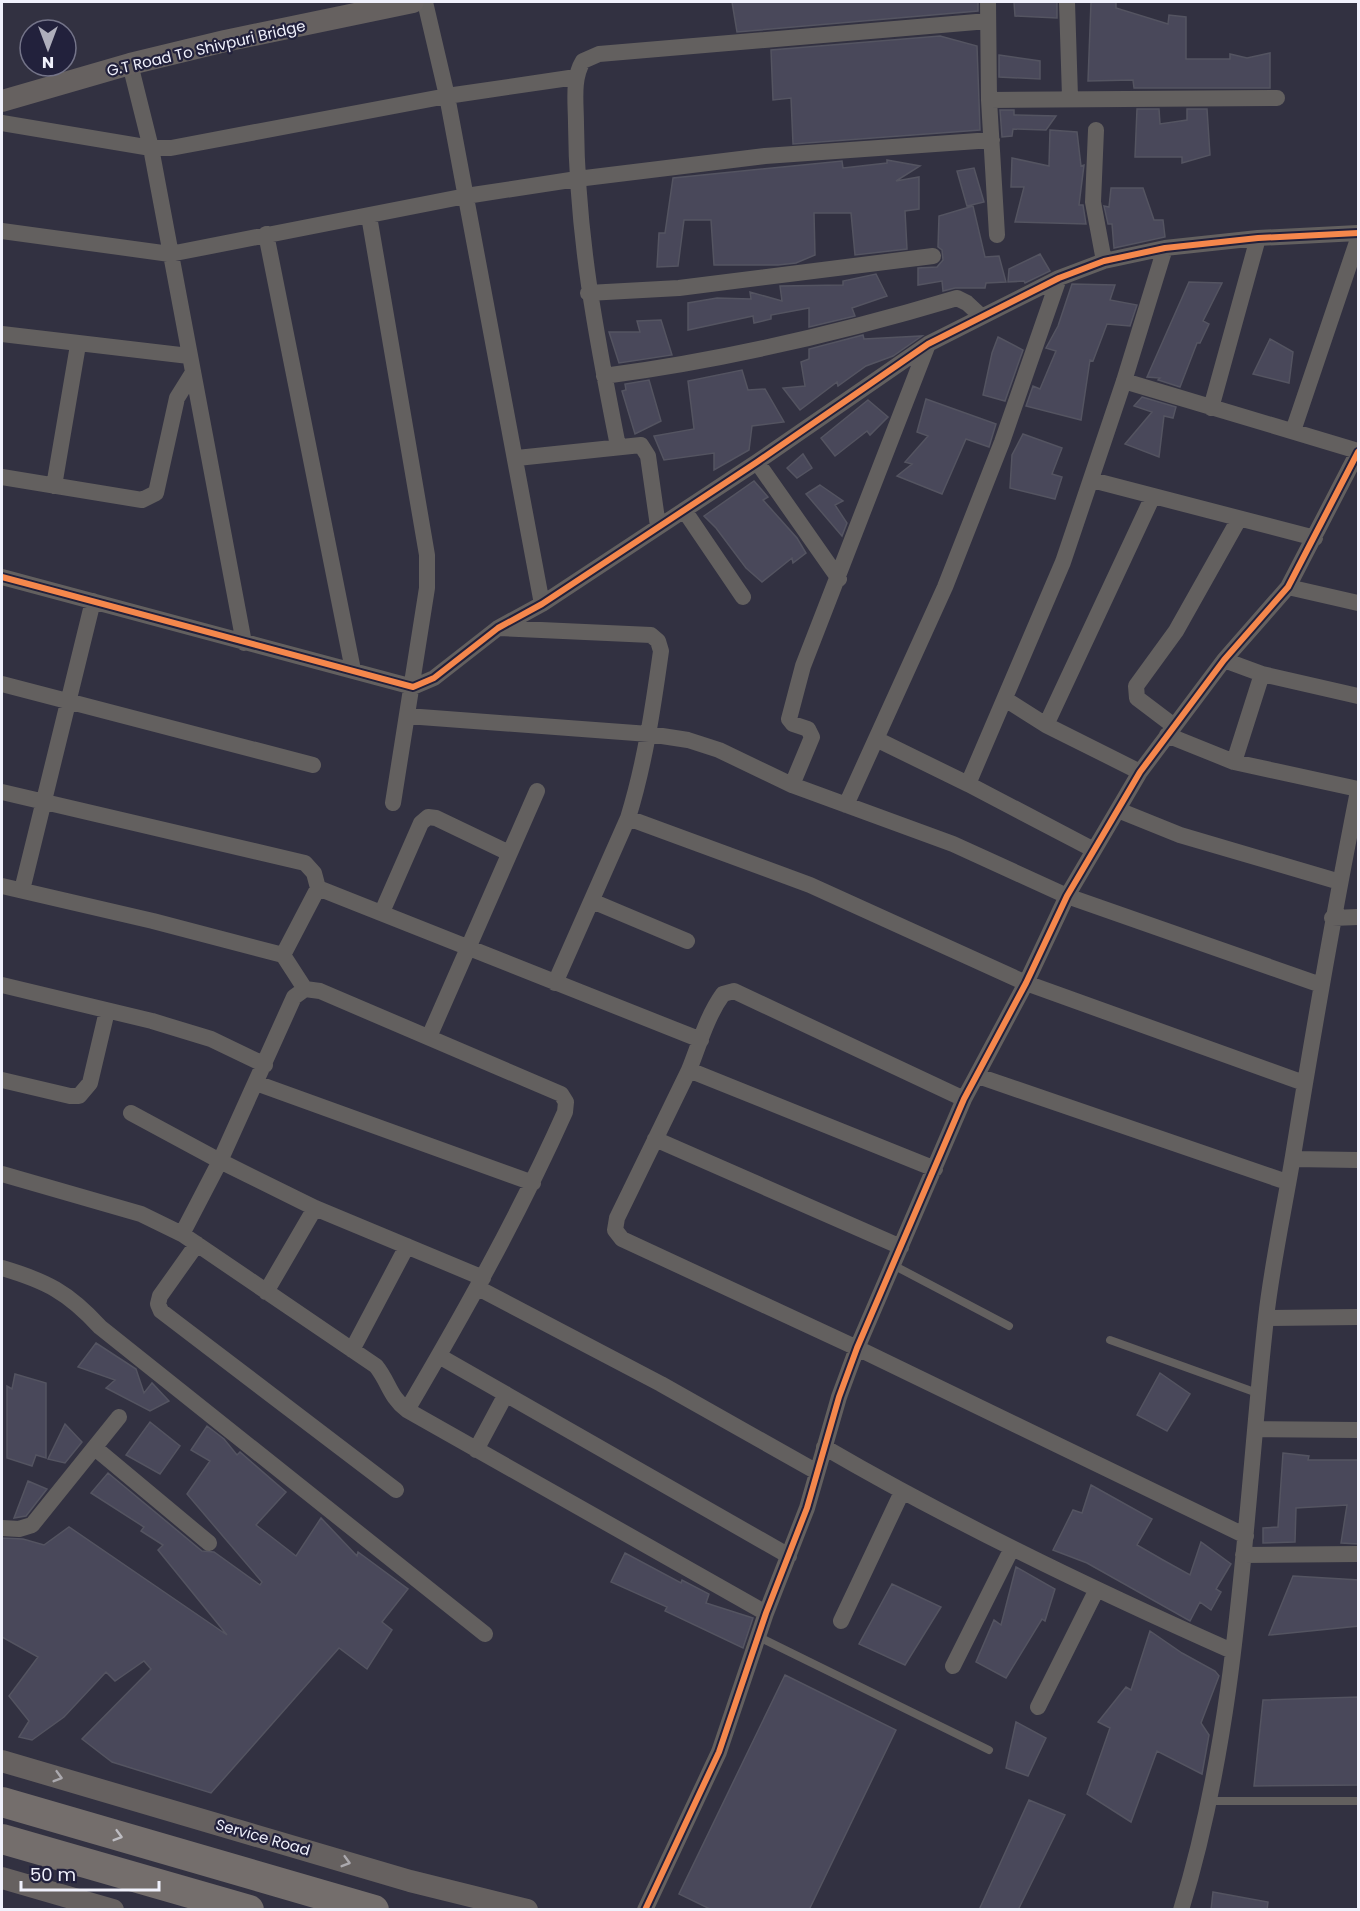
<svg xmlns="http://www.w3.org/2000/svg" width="1360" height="1911" font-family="Poppins,sans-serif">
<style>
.building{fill:#49485a;stroke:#545461;stroke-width:1.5}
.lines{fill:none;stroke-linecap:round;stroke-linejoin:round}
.lane{stroke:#63605f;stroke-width:8}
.street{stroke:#63605f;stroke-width:16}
.secondary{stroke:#666160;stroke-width:22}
.highway{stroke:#746e6c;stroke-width:30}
.cycleway-casing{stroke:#22213c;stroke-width:10}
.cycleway{stroke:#f5874c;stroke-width:6}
.oneway{stroke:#aba9ae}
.oneway2{stroke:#bebdc2}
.labels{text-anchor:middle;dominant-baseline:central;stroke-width:4.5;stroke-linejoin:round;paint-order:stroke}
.street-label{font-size:15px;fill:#f0f1fc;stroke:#22213c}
</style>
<rect width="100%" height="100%" fill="#323141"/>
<path class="building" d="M732 2H978V11L737 32Z
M1014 2H1057V18L1015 16Z
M1091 2H1116V8L1168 24 1169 15 1186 17V59H1230V54L1247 58 1270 53V88H1134L1133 80 1088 81Z
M940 36 977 46 980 130 793 144 791 98 773 100 771 50Z
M999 55 1040 61V79L999 77Z
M1137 109H1159L1160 124 1187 120V109H1207L1210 155 1182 163V157H1135Z
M1000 110H1014V115L1056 116 1046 130 1013 129 1012 136 1002 137Z
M1050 130 1077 132 1081 166 1084 165 1079 205H1083L1086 224 1015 222 1024 187H1011L1012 158 1049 166Z
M887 160 920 166 896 181 919 177V209L905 211 907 249 855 255 851 213H814L815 255 796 263 778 265H714L711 220H684L678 266 657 267 659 233H665L673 178 842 161 843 168 887 163Z
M974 168 984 202 967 206 957 171Z
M1111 188H1143L1154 220H1163L1165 237 1114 248 1112 224H1108L1104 206 1109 207Z
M973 206 985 257 999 256 1006 282 986 283 985 288H955L943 291 942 281 918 285V268L937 267 943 260 942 250 938 247 939 216Z
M1040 254 1050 271 1025 283 1024 281 1008 282 1009 269Z
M876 274 887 296 852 308 855 316 809 327V308L771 315V319L754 323 753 316 688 330V303L717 298 751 299 750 292 782 301 780 286 843 285V281Z
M1189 282 1222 283 1203 321 1209 324 1200 343H1197L1180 387 1158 380 1160 378 1147 377Z
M1072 284 1115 285 1110 300 1137 305 1130 326 1107 324 1093 361 1090 360 1081 420 1026 406 1033 386 1040 389 1056 351 1046 348 1058 326Z
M661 320 672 355 619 363 609 332H640L637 321Z
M863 335 864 339 922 336 893 356 866 366 838 386 837 382 800 410 783 388 805 386 801 362 809 359V349Z
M998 337 1023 350 1005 401 983 395 992 353Z
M1270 339 1293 352 1289 383 1253 374Z
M742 370 748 390 765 389 784 422 752 426 749 450 714 470V453L664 460 654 436 694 429 688 381Z
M649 380 661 421 635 434 622 391 626 390 625 384Z
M1142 397 1176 407 1173 418 1164 416 1159 457 1125 444 1152 412 1134 406Z
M926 399 996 424 989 447 966 439 942 494 897 476 912 464 905 462 928 436 917 432Z
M868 400 888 417 870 435 867 431 835 456 821 438Z
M1023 434 1062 448 1052 474 1062 477 1055 499 1010 488 1012 455Z
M803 454 812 468 797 478 787 468Z
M754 481 768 497 763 500 797 538 806 553 793 563 792 558 762 582 746 568 716 528 704 516Z
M820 485 843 501 835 505 847 523 842 536 806 494Z
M96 1343 136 1369 144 1393 152 1383 169 1401 150 1411 106 1388 115 1380 78 1367Z
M1160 1373 1190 1394 1167 1431 1137 1415Z
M15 1374 46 1383V1458L36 1455 32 1466 7 1458V1386L12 1389Z
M150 1422 180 1446 160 1474 126 1455Z
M65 1424 82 1442 65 1463 48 1459Z
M207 1426 224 1439 237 1455 240 1452 286 1492 256 1525 296 1556 321 1518 357 1556 358 1552 408 1589 382 1622 392 1630 367 1669 339 1648 211 1793 112 1762 82 1739 151 1669 144 1661 115 1681 106 1672 64 1717 32 1740 19 1737 29 1721 9 1696 38 1657 2 1637V1538L23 1539 44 1545 69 1527 227 1635 158 1550 163 1545 141 1531 144 1527 91 1493 108 1473 202 1551 214 1552 260 1585 262 1582 187 1494 210 1461 191 1450Z
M1283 1453 1309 1456 1308 1460H1359V1544L1341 1543 1347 1505 1296 1508 1295 1542 1263 1543V1528L1278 1527Z
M28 1481 47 1489 26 1516 14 1518Z
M1091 1485 1152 1519 1137 1545 1163 1560 1190 1575 1201 1542 1231 1564 1216 1589 1221 1592 1211 1610 1200 1602 1190 1621 1087 1563 1053 1550 1073 1510 1082 1513Z
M625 1553 681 1583 682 1580 709 1594 706 1603 753 1618 743 1648 665 1611 667 1607 611 1582Z
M1016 1567 1055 1589 1045 1621 1042 1619 1006 1678 976 1662 994 1620 1001 1625Z
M1293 1576 1359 1580V1626L1269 1635Z
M892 1584 941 1607 905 1665 859 1644Z
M1150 1631 1182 1653 1215 1671 1219 1676 1201 1723 1209 1735 1202 1774 1157 1751 1131 1822 1087 1794 1110 1728 1098 1722 1126 1687 1131 1690Z
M785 1675 896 1730 809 1910H712L679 1894Z
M1359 1697V1785L1254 1786 1263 1700Z
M1016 1722 1046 1738 1028 1776 1006 1768Z
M1029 1800 1065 1815 1018 1910H979Z
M1213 1892 1268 1902 1267 1910H1211Z"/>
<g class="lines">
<path class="lane" d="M893 1265 1009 1326
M1110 1340 1260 1394
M759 1637 989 1750
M1210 1801H1358"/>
<path class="street" d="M425 2 447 96 542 604
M988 2 989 100 997 235
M1067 2 1070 97
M130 64 151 148 244 643
M989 100 1277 98
M2 123 151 148H171L447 96 576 77
M1096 130 1093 202 1104 261
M369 216 427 555V588L393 803
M2 231 170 254 466 196 577 179 765 156 992 140
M266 234 353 670
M588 293 679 288 933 256
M2 334 189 356
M604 376C726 360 840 333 957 298L967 303 981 316
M1124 381 1358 451
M1211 408 1258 238
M1293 431 1358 239
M618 446C596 335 577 237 576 124 576 103 572 79 583 61L599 54 988 21
M517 458 641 445 648 456 658 526
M757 462 839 579
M2 477 142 500 156 493 177 398 192 374
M1092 480 1315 538
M54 486 78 345
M684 510 743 597
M2 577 413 687 434 678 498 628 542 604 757 462 928 344 1059 278 1104 261 1165 248 1258 238 1358 233
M1288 587 1358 603
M499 628 651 635 658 641 661 651C653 708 645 763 628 818L810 885 1026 983 1304 1083
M1224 660 1262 674 1358 696
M2 684 313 765
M1005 699 1046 725 1140 772
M407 716 649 734 688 740 719 750 792 785 953 844 1067 896 1321 985
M1046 725 1153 496
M1174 726 1137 698 1136 686 1176 631 1239 519
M1167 735 1234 762 1358 789
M876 739 968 784
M1234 762 1262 674
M792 785 812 737 808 729 793 724 789 719 803 666 928 344
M2 792 305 863 314 873 318 888 283 955
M846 805 945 587 1002 442 1059 278
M1118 810 1180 835 1340 882
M1094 850 968 784 1063 562 1124 381 1165 248
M2 886 153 921 283 955 305 989
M318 888 701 1040
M22 890 93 601
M592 901 687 941
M382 912 421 823 428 817 436 818 509 853
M1332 918 1358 917
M555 983 628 818
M2 985 152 1021 211 1039 265 1065
M429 1037 537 791
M689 1070 617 1218 615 1230 622 1239 857 1348 1246 1536
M978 1076 1287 1182
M2 1080 70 1096H79L90 1083 107 1011
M256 1083 533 1183
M131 1113 220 1161 315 1208 483 1278
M655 1139 901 1247
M1293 1159 1358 1160
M935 1169 689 1070C699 1045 707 1016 723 994L734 991 964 1099
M2 1174 141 1214 182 1234 376 1366C389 1382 389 1396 407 1410L766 1613
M182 1234 220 1161 294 997 305 989 320 991 561 1094 566 1102 565 1112C519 1215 464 1313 407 1410
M197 1244 160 1296 158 1304 161 1311 396 1490
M2 1268C46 1281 68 1292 100 1327L485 1634
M478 1288 661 1384 817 1472
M266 1292 315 1208
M1266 1318 1358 1317
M352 1350 407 1246
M439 1356 789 1556
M1257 1429 1358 1430
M824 1447C956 1524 1092 1589 1232 1651
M95 1448 209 1543
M476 1450 506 1394
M2 1528 19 1529 32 1525 119 1417
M1243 1555 1358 1554
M841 1621 902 1492
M953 1666 1011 1550
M1038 1707 1096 1591
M645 1910 719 1752 766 1613 807 1508 839 1397 857 1348 964 1099 1026 983 1067 896 1140 772 1224 660 1288 587 1358 452
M1181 1910C1240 1718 1244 1516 1266 1318 1272 1264 1284 1210 1293 1156 1313 1033 1334 912 1358 791"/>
<path class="secondary" d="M2 101 130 64 225 41 413 2
M2 1761 410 1881 527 1910
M2 1878 113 1910"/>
<path class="highway" d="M2 1802 374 1910
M2 1839 249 1910"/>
<defs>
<path id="cycleway" d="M2 577 413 687 434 678 498 628 542 604 757 462 928 344 1059 278 1104 261 1165 248 1258 238 1358 233
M645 1910 719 1752 766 1613 807 1508 839 1397 857 1348 964 1099 1026 983 1067 896 1140 772 1224 660 1288 587 1358 452"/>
</defs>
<use href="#cycleway" class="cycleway-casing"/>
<use href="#cycleway" class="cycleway"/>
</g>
<defs><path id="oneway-chevron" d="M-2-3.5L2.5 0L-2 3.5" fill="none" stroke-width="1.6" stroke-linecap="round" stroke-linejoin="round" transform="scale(1.5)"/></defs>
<g class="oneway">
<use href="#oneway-chevron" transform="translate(58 1777) rotate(16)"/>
<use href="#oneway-chevron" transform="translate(346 1862) rotate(16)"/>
</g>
<use class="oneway2" href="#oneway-chevron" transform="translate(118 1836) rotate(16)"/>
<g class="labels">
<g class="street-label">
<text transform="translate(206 48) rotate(-13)">G.T Road To Shivpuri Bridge</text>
<text transform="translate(263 1837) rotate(16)">Service Road</text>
</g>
</g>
<rect width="1360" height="1911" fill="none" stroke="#f0f1fc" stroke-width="6"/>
<g transform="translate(48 48) rotate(180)"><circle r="28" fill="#22213c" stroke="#747489" stroke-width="1.5"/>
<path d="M0-4.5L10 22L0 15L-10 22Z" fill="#aeaebb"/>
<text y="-9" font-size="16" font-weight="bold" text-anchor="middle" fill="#f0f1fc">N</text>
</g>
<path d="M21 1881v9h138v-9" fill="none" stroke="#f0f1fc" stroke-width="3"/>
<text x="30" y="1881" font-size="18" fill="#f0f1fc" stroke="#22213c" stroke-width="4.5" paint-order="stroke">50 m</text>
</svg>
